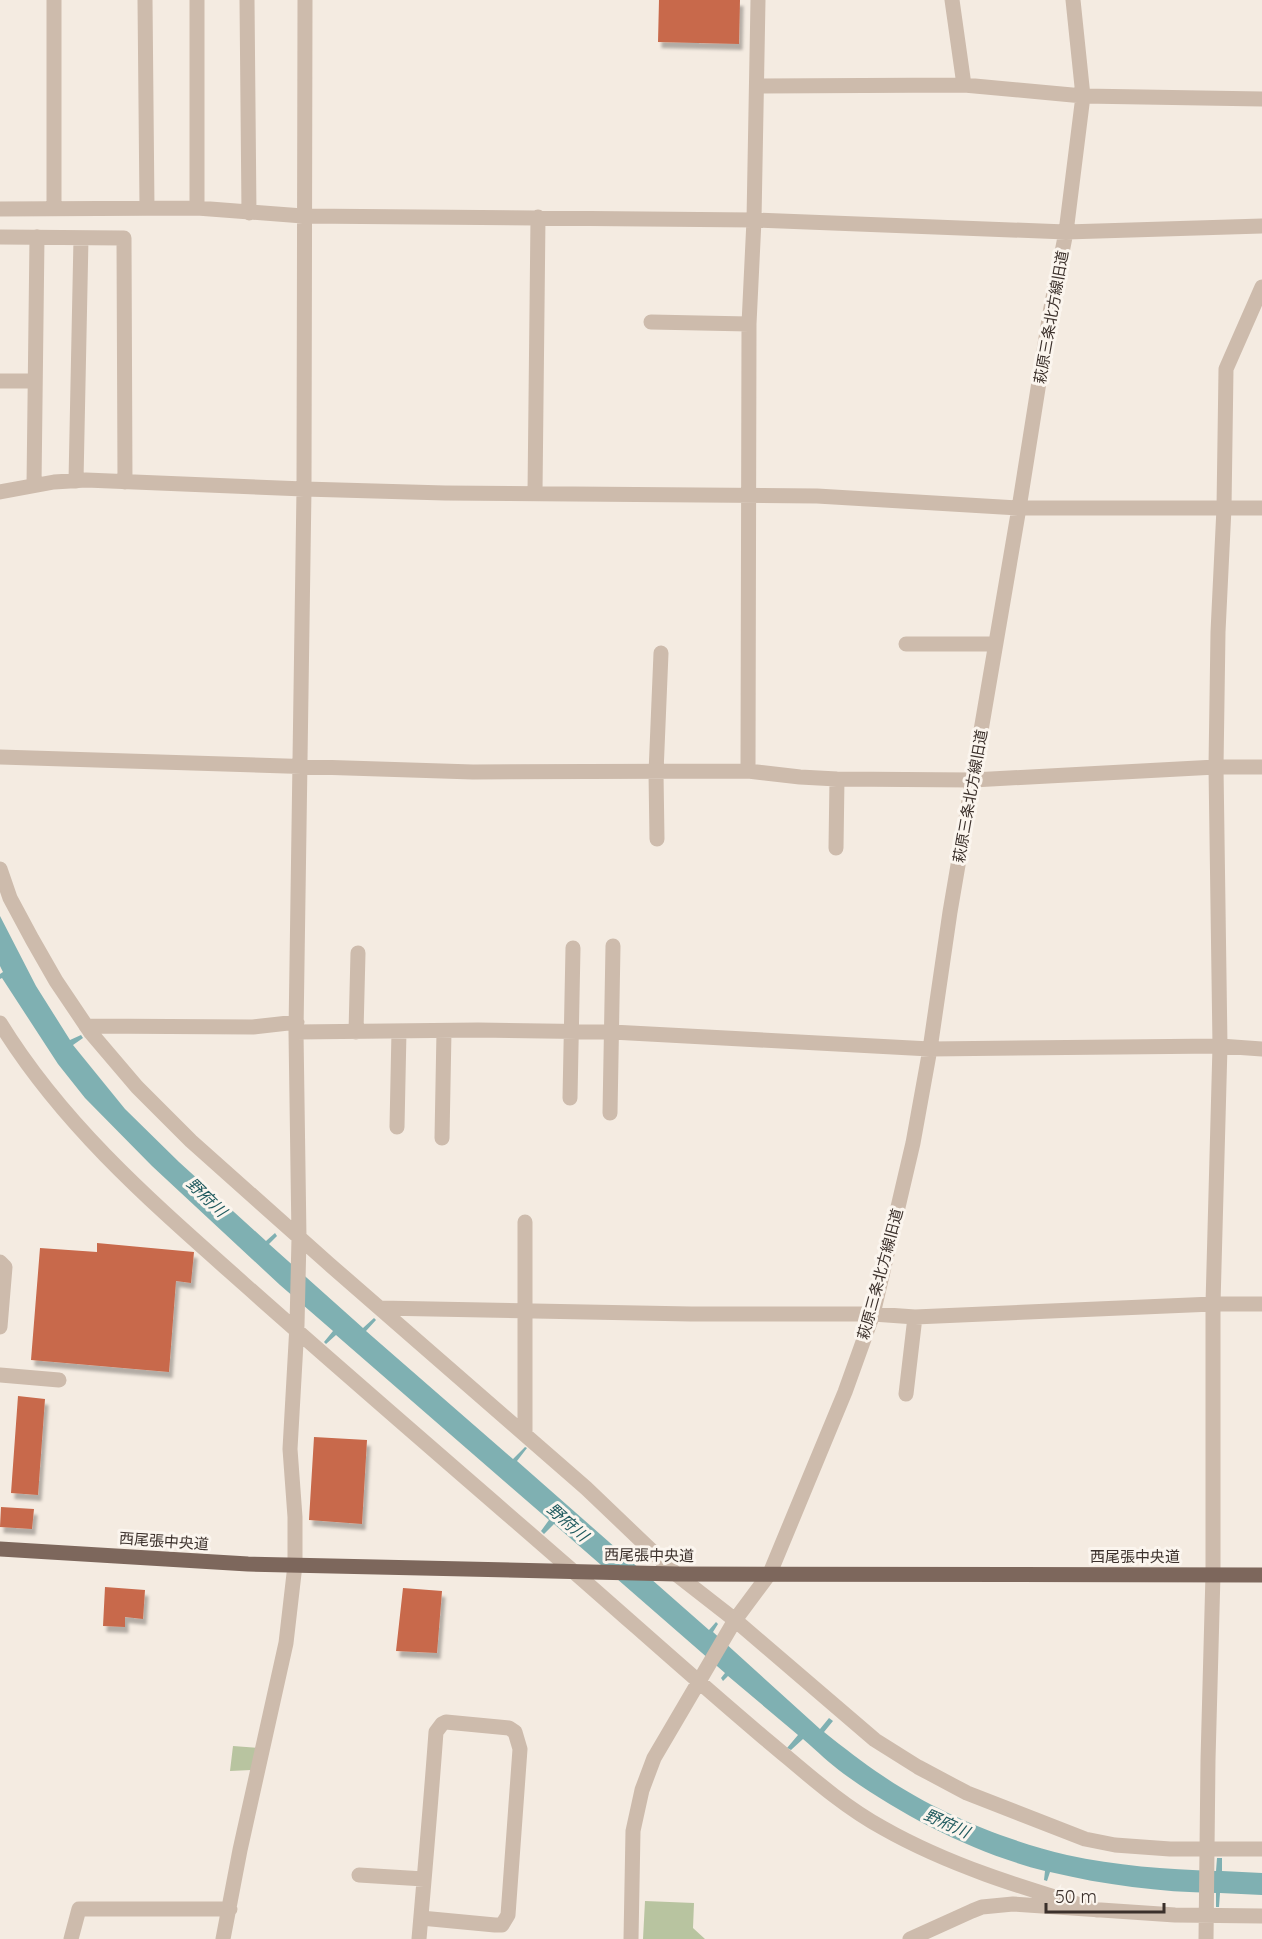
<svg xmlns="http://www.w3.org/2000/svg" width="1262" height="1939" font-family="Quicksand,'Noto Sans JP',sans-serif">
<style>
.green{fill:#b8c4a0}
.water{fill:#7fb0b2}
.building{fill:#c8694b;filter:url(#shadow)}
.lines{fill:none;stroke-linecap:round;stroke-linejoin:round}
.street{stroke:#cdbbac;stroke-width:15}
.primary{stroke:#7d675c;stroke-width:15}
.labels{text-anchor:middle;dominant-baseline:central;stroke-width:6;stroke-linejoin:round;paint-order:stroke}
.street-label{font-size:15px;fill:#3b302b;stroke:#fbf5ee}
.water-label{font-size:16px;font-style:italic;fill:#1f5a5e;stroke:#fbf5ee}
</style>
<defs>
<filter id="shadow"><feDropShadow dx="3.5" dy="6" stdDeviation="1.5" flood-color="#0004"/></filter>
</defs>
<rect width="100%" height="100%" fill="#f4ebe1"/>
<path class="green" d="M233 1746 258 1748 251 1770 230 1771Z
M645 1901 694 1903 693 1928 705 1939H643Z"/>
<path class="water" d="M0 916 36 986 70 1040 81 1035 83 1038 73 1045 125 1109 179 1162 266 1241 275 1233 277 1236 269 1244 363 1328 374 1318 376 1320 366 1331 513 1459 525 1447 527 1448 517 1461 709 1630 716 1622 718 1624 713 1632 820 1729 829 1718 833 1721 824 1732C843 1747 863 1763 883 1776 934 1811 1006 1841 1067 1855 1116 1866 1166 1869 1216 1871L1217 1858H1222V1871L1262 1873V1895L1220 1893 1219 1907H1216V1893C1159 1892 1105 1885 1050 1872L1047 1881 1044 1880 1045 1871C974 1853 904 1817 844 1774 830 1764 816 1750 803 1739L791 1750 787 1748 798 1735 728 1676 723 1681 721 1678 725 1673 554 1524 544 1534 541 1531 549 1520 336 1335 326 1344 324 1342 333 1331 280 1285 152 1166 85 1098 58 1064 2 978 0 979V974L3 972 0 966Z"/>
<path class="building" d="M659 0H740L739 44 658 42Z
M97 1243 194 1252 191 1283 176 1281 169 1372 31 1360 40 1248 97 1252Z
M18 1396 45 1399 38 1495 11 1493Z
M314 1437 367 1440 362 1524 309 1520Z
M1 1507 34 1509 32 1529 0 1527Z
M105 1587 145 1590 143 1619 125 1617V1627L103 1626Z
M403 1588 442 1591 437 1653 396 1651Z"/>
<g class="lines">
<path class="street" d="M54 0V208
M145 0 147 208
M197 0V208
M247 0 249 213
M952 0 964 85
M757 86 964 85 1083 96 1262 99
M0 209 197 208 303 216 754 220 1066 232 1262 226
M0 237 124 238 125 482
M651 322 749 324
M0 381H34
M76 481 81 238
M34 485 37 237
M0 492 54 482 86 480 304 489 445 493 817 496 1019 508H1262
M535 493 538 217
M906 644H995
M0 757 473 772 748 771 800 777 837 779 973 780 1216 767H1262
M748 771 749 324 754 220 758 0
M657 839 656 773 661 653
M836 848 837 779
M0 869 10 898 32 939 56 981 91 1033 137 1087 191 1141 329 1264 586 1488 676 1574 735 1620 875 1740 918 1767 967 1793 1085 1839 1115 1845 1170 1849H1262
M0 1023C64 1127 154 1204 244 1284 353 1381 464 1476 574 1572 637 1627 699 1683 763 1737 802 1769 839 1804 883 1828 950 1866 1024 1888 1097 1910
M86 1026 253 1027 297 1022
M296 1032 478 1030 612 1032 930 1049 1220 1046 1262 1049
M356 1032 358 953
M570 1098 573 948
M610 1113 613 946
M397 1127 399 1031
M442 1138 444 1031
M525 1222V1434
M0 1262 5 1267 0 1327
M380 1308 691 1314H873L915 1317 1213 1304H1262
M0 1375 59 1380
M906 1394 915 1317
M359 1875 424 1879
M71 1939 79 1909H230
M223 1939 240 1850 286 1643 295 1565V1517L290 1449 297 1325 299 1238 296 1032 304 489 305 0
M419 1939C425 1870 431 1801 436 1732L442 1724 446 1722 509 1728 515 1732 520 1749 508 1915 502 1925H495L421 1918
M631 1939 633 1831 642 1790 654 1758 735 1620 770 1573 845 1392 873 1314 913 1143 930 1049 950 912 1019 508 1050 313 1066 232 1083 96 1073 0
M910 1939 972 1911 982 1907 1013 1904 1175 1915 1262 1916
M1206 1939 1208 1760 1213 1574V1304L1220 1046 1216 767 1218 632 1224 508 1226 369 1262 287"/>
<path class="primary" d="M0 1549 248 1564 676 1574 1262 1575"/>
</g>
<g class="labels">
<g class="street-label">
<text transform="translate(1051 317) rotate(-80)">萩原三条北方線旧道</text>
<text transform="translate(970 796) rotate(-80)">萩原三条北方線旧道</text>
<text transform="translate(880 1274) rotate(-75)">萩原三条北方線旧道</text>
<text transform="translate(164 1541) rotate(4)">西尾張中央道</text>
<text transform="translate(649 1555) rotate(1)">西尾張中央道</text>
<text x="1135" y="1556">西尾張中央道</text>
</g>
<g class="water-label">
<text transform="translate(207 1197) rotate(44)">野府川</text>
<text transform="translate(568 1522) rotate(41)">野府川</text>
<text transform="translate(947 1823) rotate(24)">野府川</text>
</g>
</g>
<path d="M1046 1903v9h118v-9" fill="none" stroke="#3b302b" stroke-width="3"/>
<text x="1055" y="1903" font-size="18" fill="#3b302b" stroke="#fbf5ee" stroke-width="4.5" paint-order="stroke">50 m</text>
</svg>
